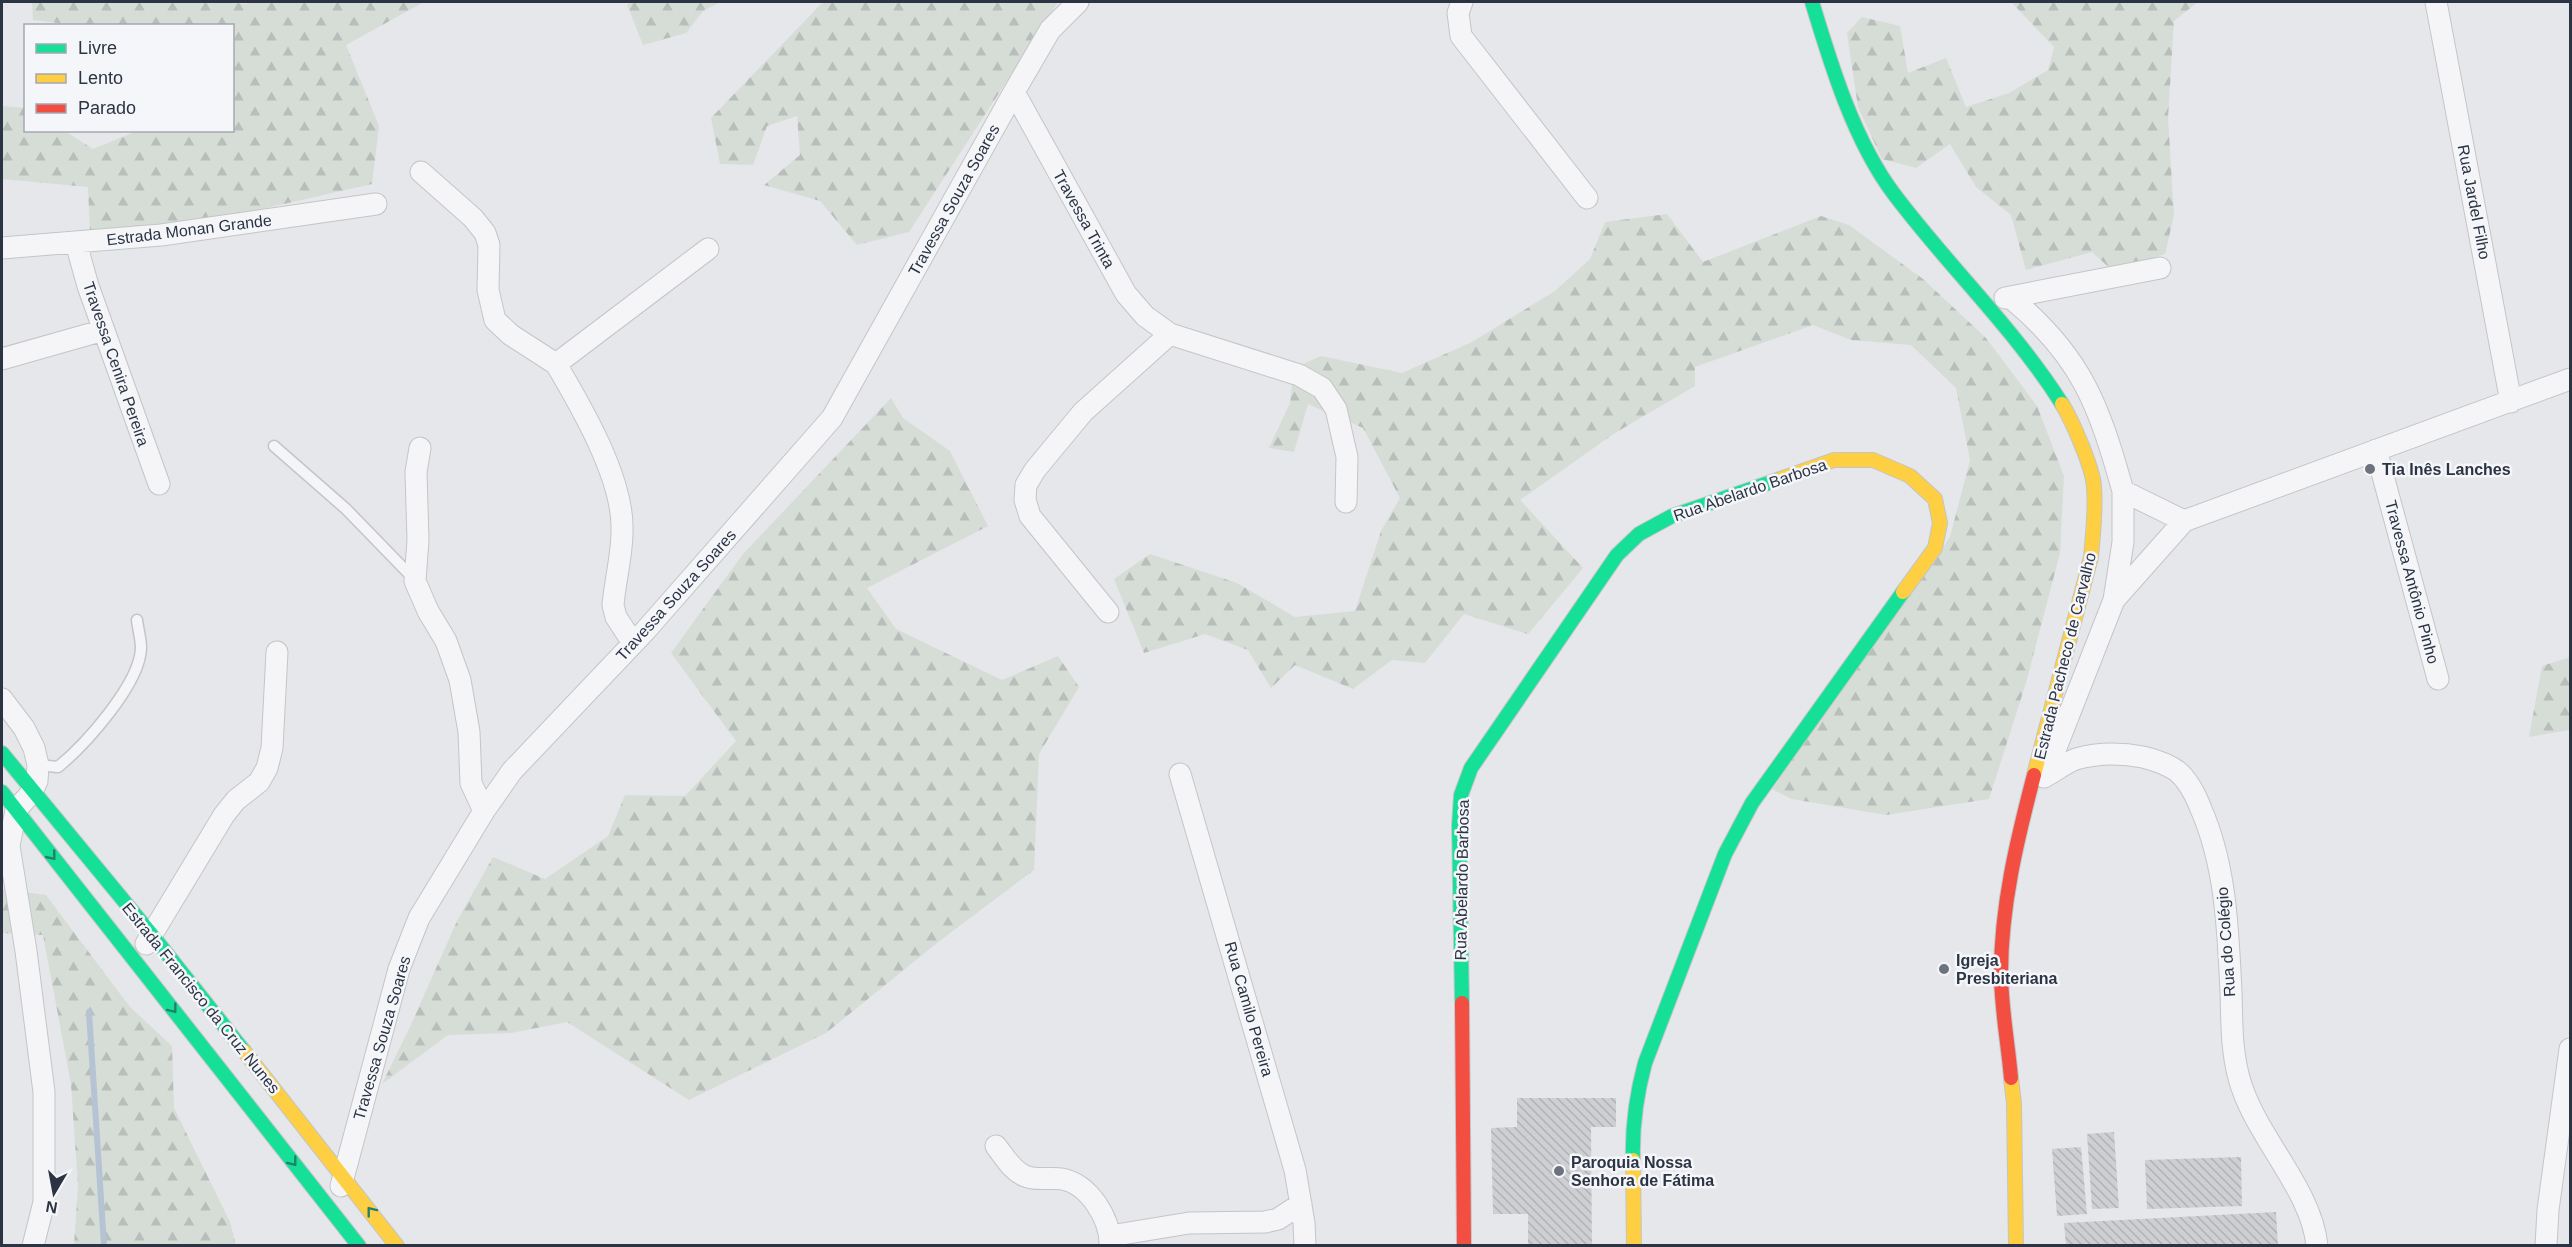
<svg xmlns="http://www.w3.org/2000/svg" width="2572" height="1247" font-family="Arial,sans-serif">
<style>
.forest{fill:url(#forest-firs)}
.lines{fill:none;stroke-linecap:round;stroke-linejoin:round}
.stream{stroke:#b5c3d4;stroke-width:6}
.building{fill:url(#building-back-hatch)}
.lane-casing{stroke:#c3c5c8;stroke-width:13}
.street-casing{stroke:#c3c5c8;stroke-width:23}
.fast-casing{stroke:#c3c5c8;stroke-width:16}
.slow-casing{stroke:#c3c5c8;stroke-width:16}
.jam-casing{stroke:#c3c5c8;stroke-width:16}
.lane{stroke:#f5f5f7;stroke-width:10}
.street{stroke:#f5f5f7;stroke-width:21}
.fast{stroke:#16e098;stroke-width:14}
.slow{stroke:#ffcf43;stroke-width:14}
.jam{stroke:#f24e42;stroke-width:14}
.oneway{stroke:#22816a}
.poi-dot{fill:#6d737e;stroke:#f4f6f9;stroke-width:2}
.labels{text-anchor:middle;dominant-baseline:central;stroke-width:5;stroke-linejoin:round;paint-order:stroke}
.street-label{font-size:16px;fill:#2c3444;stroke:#f4f6f9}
.poi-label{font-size:16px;font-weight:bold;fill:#2c3444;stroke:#f4f6f9;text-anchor:start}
</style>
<defs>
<pattern id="forest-firs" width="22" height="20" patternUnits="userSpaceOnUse" patternTransform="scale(1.5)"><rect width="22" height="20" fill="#d6ddd6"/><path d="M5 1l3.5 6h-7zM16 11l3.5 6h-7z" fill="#b8beb9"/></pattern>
<pattern id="building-back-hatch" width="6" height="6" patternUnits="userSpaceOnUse" patternTransform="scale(1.5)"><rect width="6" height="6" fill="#cecfd2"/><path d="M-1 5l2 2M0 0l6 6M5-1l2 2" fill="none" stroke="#b1b2b6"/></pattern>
</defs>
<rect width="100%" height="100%" fill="#e5e7ea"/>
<path class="forest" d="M32 2H228L246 4 249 2H424L346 45 379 126 372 184 218 219 90 232 88 187 2 179V106L25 108 26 130 65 131 93 149 137 131 232 130V26L74 25 33 20Z
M632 2H720L703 11 686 33 643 45 627 5Z
M823 2H1058L909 232 857 245 820 201 764 185 800 155 797 116 767 126 753 165 720 164 711 118Z
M2014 2H2198L2174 21 2168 118 2174 215 2165 254 2113 271 2092 252 2026 270 2011 215 1976 187 1950 144 1916 168 1882 159 1858 107 1847 33 1862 17 1900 26 1908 73 1946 58 1966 107 2009 93 2048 70 2054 47 2012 3Z
M1667 214 1703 262 1821 216 1849 225 1923 279 1986 338 2037 406 2064 476 2060 553 2026 683 1989 799 1886 815 1792 799 1772 789 1950 537 1970 460 1956 388 1911 345 1851 340 1813 325 1695 367V386L1615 433 1520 500 1583 568 1528 634 1464 614 1425 663 1392 660 1353 689 1295 665 1271 688 1248 650 1205 634 1144 653 1114 579 1150 554 1237 583 1295 617 1355 611 1381 531 1400 498 1363 428 1308 404 1294 452 1269 448 1290 403 1294 368 1321 356 1402 373 1472 342 1555 291 1590 259 1605 222Z
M891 398 903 418 950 451 988 526 867 588 896 629 1002 680 1058 656 1079 687 1039 754 1034 870 937 943 826 1033 689 1100 567 1022 511 1033 448 1035 382 1084 410 1027 457 921 493 857 545 879 608 836 625 795 685 796 736 741 671 653 743 554Z
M2570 657V730L2529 737 2542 666Z
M2 889 46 895 130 1007 172 1046 174 1108 230 1222 236 1245H74L78 1186 71 1084 43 935 2 933Z"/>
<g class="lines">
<path class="stream" d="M89 1012 104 1246"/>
</g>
<path class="building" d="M1517 1098H1616V1127H1591L1592 1246H1528V1214H1493L1491 1128 1517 1127Z
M2114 1132 2119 1208 2092 1209 2087 1134Z
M2081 1147 2087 1214 2057 1216 2052 1149Z
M2241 1157 2242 1206 2147 1209 2145 1160Z
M2276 1212 2278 1246H2066L2064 1223Z"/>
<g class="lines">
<defs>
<path id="lane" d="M274 446 346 509 415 580
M38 765 58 767C85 745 140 684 141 648 141 639 138 629 137 620"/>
<path id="street" d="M1462 2 1458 13 1461 36 1587 198
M2436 2 2511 402
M1014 92 1126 294 1145 316 1170 334 1299 375 1322 388 1336 409 1347 457 1346 502
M421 172 473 218 485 233 489 245 488 290 495 320 511 335 556 364 708 249
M76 243 88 286 159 484
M2 248 161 235 376 204
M2005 298 2160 268
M2012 299C2082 357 2099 406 2123 491L2184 521
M2 359 104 330
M556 364C582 408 624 480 622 531 622 556 615 581 613 605L616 617 633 643
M420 448 416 472 418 540 415 581 428 611 446 641 460 680 469 732 471 783 484 811
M2376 450 2438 679
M2114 600 2123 542V491
M1108 612 1030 516 1025 500 1026 485 1035 470 1083 412 1170 334
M2 699 24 728 34 748 38 765 37 781 32 792 16 810 9 846 26 951 44 1092V1202L33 1246
M2048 768 2114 600 2184 521 2570 379
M1180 774 1295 1170 1304 1223 1305 1246
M2044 777C2054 772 2065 763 2076 759 2097 753 2122 753 2143 757 2155 760 2167 764 2177 771 2188 780 2196 796 2201 809 2226 866 2228 930 2231 992 2232 1022 2231 1048 2239 1078 2254 1135 2312 1189 2317 1246
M146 944 224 815 236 800 259 782 267 768 272 748 277 652
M996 1146C1004 1156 1012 1171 1025 1176 1036 1181 1050 1177 1062 1179 1089 1184 1111 1219 1110 1246
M341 1186 399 969 419 918 484 811 512 771 645 631 832 418 1014 92 1050 30 1078 2
M1110 1236 1189 1223 1265 1222 1278 1219 1301 1204
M2546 1246 2548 1210 2570 1049"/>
<path id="fast" d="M1812 2C1831 65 1854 141 1894 194 1948 266 2014 328 2062 404
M2 753 152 935 244 1051
M2 792 359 1246
M1462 1003 1459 825 1461 795 1471 768 1617 555 1639 534 1672 516 1780 479
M1633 1160C1632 1126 1636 1096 1645 1063L1725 854 1752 803 1903 592"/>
<path id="slow" d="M1780 479 1834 460H1873L1910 476 1935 499 1940 523 1935 548 1903 592
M2034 775 2091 557C2093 534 2096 510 2094 487 2093 468 2072 420 2062 404
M244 1051 397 1246
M2011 1078 2014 1103 2016 1246
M1633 1160 1634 1246"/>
<path id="jam" d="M1462 1003 1464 1246
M2011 1078C2008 1043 2001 1007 2001 973 2001 906 2017 840 2034 775"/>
</defs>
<use href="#lane" class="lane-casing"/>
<use href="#street" class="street-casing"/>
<use href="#fast" class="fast-casing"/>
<use href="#slow" class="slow-casing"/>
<use href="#jam" class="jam-casing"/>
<use href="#lane" class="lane"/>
<use href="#street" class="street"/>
<use href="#fast" class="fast"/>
<use href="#slow" class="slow"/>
<use href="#jam" class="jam"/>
</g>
<defs><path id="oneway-chevron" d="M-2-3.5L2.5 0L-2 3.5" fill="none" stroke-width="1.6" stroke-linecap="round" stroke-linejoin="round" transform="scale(1.5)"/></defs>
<g class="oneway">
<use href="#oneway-chevron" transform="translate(52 856) rotate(51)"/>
<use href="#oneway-chevron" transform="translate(173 1009) rotate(52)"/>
<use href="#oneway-chevron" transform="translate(293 1162) rotate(52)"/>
<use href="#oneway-chevron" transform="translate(371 1211) rotate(-128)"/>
</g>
<g class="poi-dot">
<circle cx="2370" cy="469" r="6"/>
<circle cx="1944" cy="969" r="6"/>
<circle cx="1559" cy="1171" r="6"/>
</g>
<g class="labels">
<g class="street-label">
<text transform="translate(954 200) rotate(-61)">Travessa Souza Soares</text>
<text transform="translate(2474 202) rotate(79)">Rua Jardel Filho</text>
<text transform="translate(1084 219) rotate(61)">Travessa Trinta</text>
<text transform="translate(189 230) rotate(-7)">Estrada Monan Grande</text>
<text transform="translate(116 364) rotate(71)">Travessa Cenira Pereira</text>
<text transform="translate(1750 490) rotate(-19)">Rua Abelardo Barbosa</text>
<text transform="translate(2412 582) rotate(75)">Travessa Antônio Pinho</text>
<text transform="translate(676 595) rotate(-48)">Travessa Souza Soares</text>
<text transform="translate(2065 656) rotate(-76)">Estrada Pacheco de Carvalho</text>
<text transform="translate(1462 880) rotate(-89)">Rua Abelardo Barbosa</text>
<text transform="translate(2226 942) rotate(-94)">Rua do Colégio</text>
<text transform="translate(201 998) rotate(51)">Estrada Francisco da Cruz Nunes</text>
<text transform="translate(1249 1009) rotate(74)">Rua Camilo Pereira</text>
<text transform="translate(382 1038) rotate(-74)">Travessa Souza Soares</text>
</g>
<g class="poi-label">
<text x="2382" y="469">Tia Inês Lanches</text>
<text x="1956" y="960">Igreja<tspan x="1956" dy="18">Presbiteriana</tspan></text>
<text x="1571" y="1162">Paroquia Nossa<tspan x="1571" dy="18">Senhora de Fátima</tspan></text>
</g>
</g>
<rect width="2572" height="1247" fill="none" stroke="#2c3444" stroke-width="6"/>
<rect x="24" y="24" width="210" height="108" fill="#f4f6f9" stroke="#a4a8b1" stroke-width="1.5"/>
<rect x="36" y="44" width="30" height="9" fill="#16e098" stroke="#a4a8b1" stroke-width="1.5"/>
<text x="78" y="54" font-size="18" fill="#2c3444">Livre</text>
<rect x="36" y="74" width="30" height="9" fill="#ffcf43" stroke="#a4a8b1" stroke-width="1.5"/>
<text x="78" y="84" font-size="18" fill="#2c3444">Lento</text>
<rect x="36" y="104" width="30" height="9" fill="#f24e42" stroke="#a4a8b1" stroke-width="1.5"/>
<text x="78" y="114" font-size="18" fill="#2c3444">Parado</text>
<g transform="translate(54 1193) rotate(190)" stroke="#f4f6f9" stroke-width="4.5" paint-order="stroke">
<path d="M0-4.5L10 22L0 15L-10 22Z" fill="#2c3444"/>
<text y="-9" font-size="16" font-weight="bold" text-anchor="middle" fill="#2c3444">N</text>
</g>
</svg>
